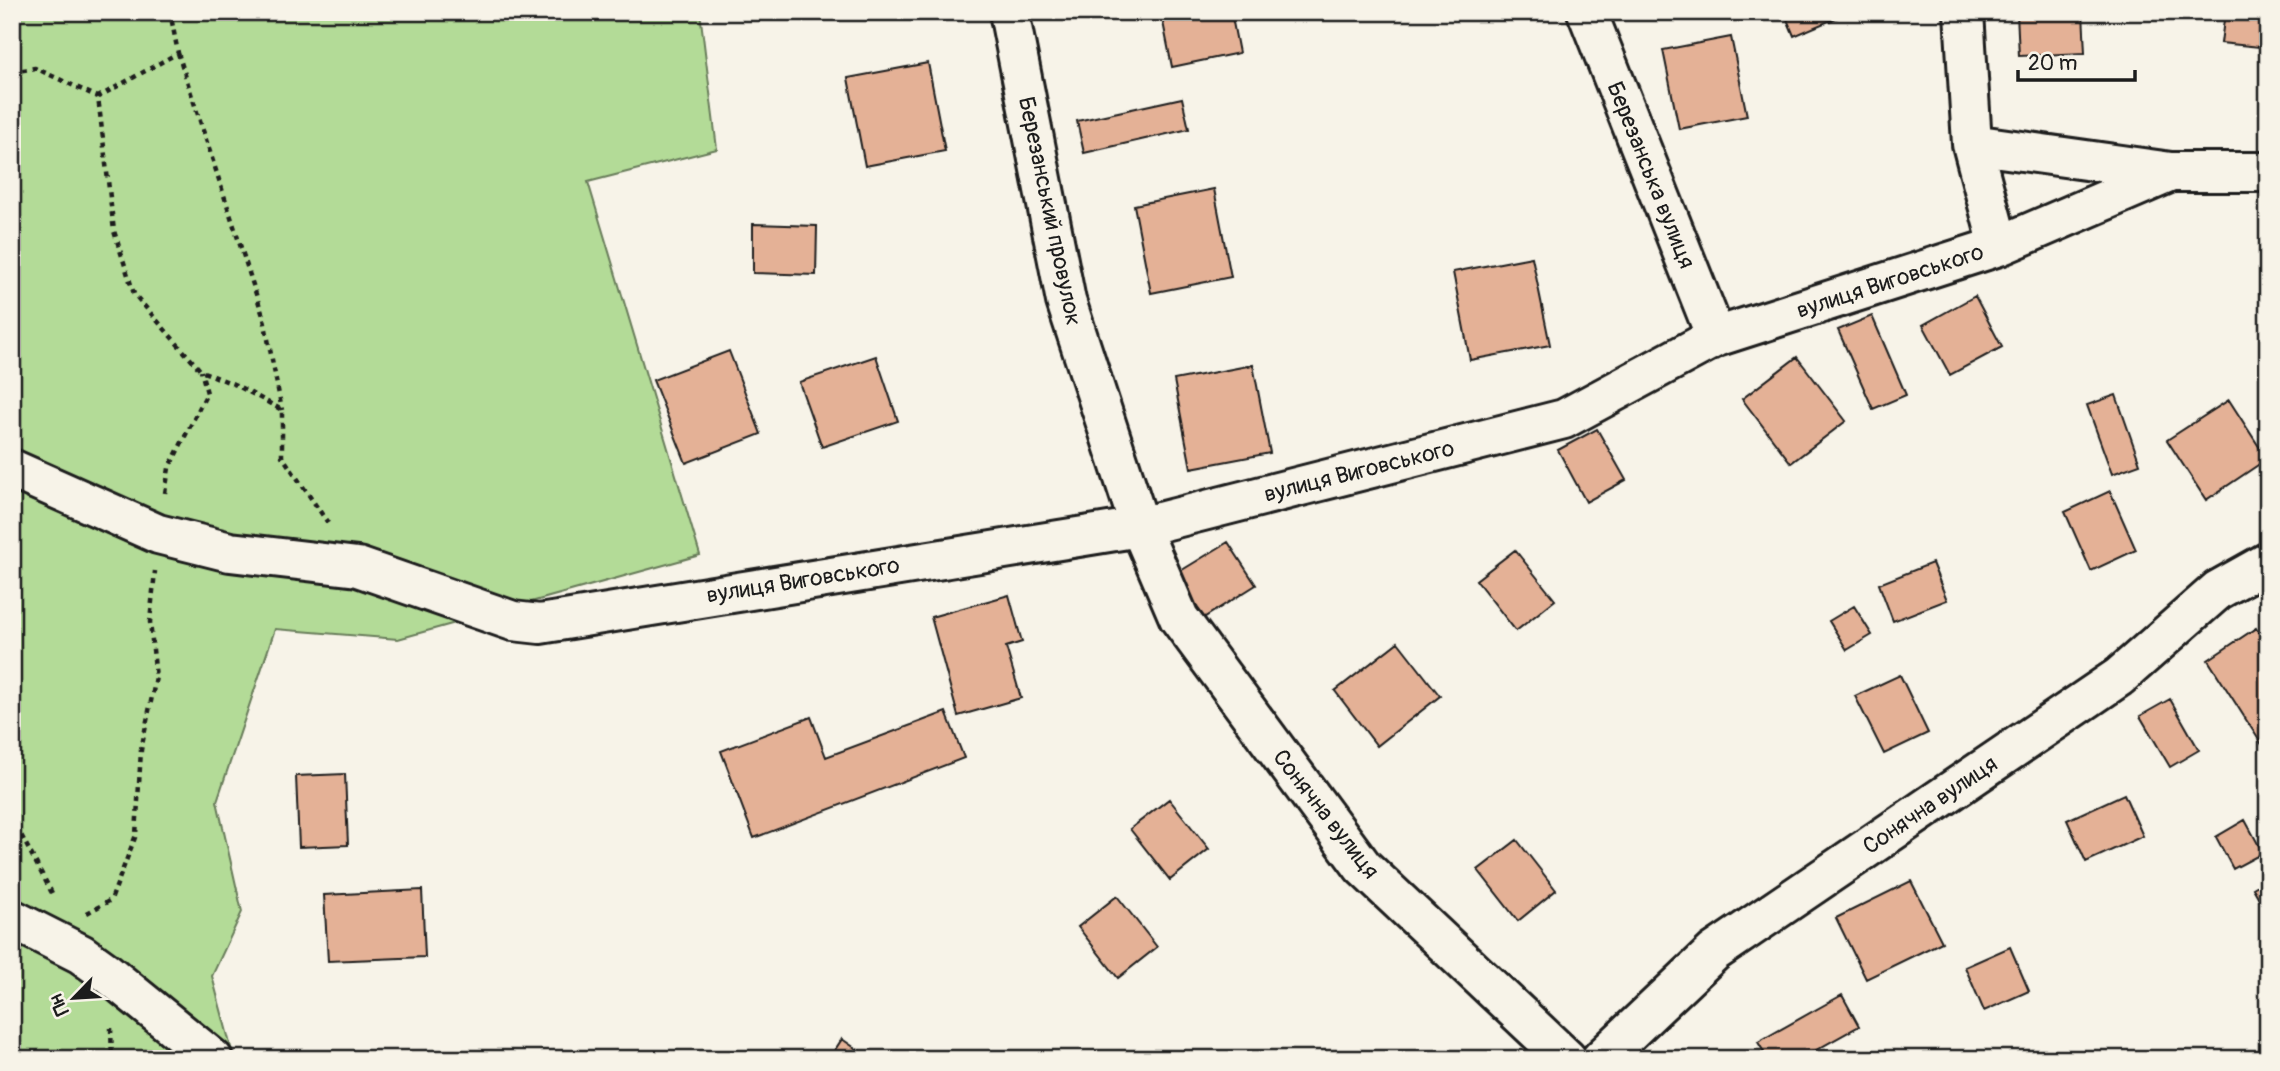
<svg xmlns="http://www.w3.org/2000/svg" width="2280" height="1071" font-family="Pangolin,sans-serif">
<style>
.green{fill:#b3db97;stroke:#687c5a;stroke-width:2}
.building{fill:#e4b196;stroke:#1c1c1c;stroke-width:2}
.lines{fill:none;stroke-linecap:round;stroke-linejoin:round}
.minor-casing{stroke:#1c1c1c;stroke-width:44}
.path{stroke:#1c1c1c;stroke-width:4.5;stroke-dasharray:5 5;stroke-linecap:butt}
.minor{stroke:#f7f3e8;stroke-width:38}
.labels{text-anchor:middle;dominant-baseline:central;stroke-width:7;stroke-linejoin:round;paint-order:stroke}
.street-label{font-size:23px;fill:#1c1c1c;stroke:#f7f3e8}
</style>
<rect width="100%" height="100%" fill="#f7f3e8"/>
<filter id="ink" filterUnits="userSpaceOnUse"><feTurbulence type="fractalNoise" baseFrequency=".0143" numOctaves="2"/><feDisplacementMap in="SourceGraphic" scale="14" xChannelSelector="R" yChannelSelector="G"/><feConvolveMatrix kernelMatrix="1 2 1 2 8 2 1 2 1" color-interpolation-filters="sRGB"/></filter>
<g filter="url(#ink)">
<path class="green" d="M12 12H700L717 149 588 182 700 555 398 639 275 629 217 801 242 912 212 976 234 1059H12Z"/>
<path class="building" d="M1161 12H1231L1239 53 1172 67Z
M1784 12H1850L1794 36Z
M2017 12H2083L2085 53 2019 56Z
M2225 12H2263L2259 47 2221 43Z
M1731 37 1747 116 1679 129 1663 50Z
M928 63 945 151 865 166 848 78Z
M1182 98 1189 129 1084 153 1077 121Z
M1214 189 1231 277 1151 293 1134 205Z
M753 224 817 226 816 275 753 273Z
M1532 257 1550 345 1470 360 1453 272Z
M1975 296 2002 347 1950 375 1923 325Z
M1872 316 1906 395 1873 409 1838 330Z
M729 351 761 434 686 463 653 380Z
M876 356 898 421 822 447 799 382Z
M1797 357 1846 421 1791 463 1742 399Z
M1253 365 1270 453 1191 468 1174 380Z
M2116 395 2140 464 2112 474 2087 405Z
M2229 400 2267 459 2206 500 2167 440Z
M1597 429 1626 480 1586 502 1558 450Z
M2110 491 2136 550 2091 571 2065 512Z
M1228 542 1256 585 1197 622 1169 578Z
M1515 550 1555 600 1516 631 1476 580Z
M1932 563 1947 600 1893 621 1879 584Z
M1009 595 1022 642 1006 647 1021 698 958 716 931 617Z
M1854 606 1872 635 1847 650 1829 621Z
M2256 628 2268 647 2266 751 2208 660Z
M1398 642 1440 696 1377 746 1335 691Z
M1900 675 1928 733 1884 754 1855 696Z
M2170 699 2199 750 2170 767 2140 716Z
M946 712 964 758 754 838 721 751 811 717 826 757Z
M345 774 348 845 299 847 296 776Z
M2124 794 2143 836 2086 862 2067 820Z
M1169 799 1209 849 1170 880 1130 829Z
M2245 820 2263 853 2233 869 2216 837Z
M1517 840 1556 890 1518 921 1478 870Z
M2268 879V914L2253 888Z
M1911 881 1942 942 1866 979 1836 918Z
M422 890 425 957 328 961 324 895Z
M1117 896 1157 947 1118 978 1078 927Z
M2010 947 2029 991 1984 1011 1965 967Z
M1842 995 1859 1026 1800 1059H1768L1758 1042Z
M842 1039 871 1059H829Z"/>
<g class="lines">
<defs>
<path id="minor" d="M1009 12 1066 301 1140 527 1179 618 1363 867 1567 1059
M1587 12 1716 337
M1964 12 1972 144 2171 172
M1972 144 1999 246
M12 469 158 534 230 552 358 567 513 621 540 624 1140 527 1564 419 1716 337 1999 246 2171 172H2268
M12 919 81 954 106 972 213 1059
M1601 1059 1714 952 2119 677 2218 590 2268 562"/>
</defs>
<use href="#minor" class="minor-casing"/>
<path class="path" d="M167 12 172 22 178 53 98 97 114 231 134 294 201 371 236 385 282 410V456L328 523
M178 53 264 319 282 410
M12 72 35 68 98 97
M165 493 169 468 207 393 201 371
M12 818 52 893
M87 913 111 900 136 835 141 750 156 677 150 622 155 571
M111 1028 112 1059"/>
<use href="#minor" class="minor"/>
</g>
</g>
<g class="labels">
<g class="street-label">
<text transform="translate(1651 175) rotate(68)">Березанська вулиця</text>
<text transform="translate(1050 211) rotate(78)">Березанський провулок</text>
<text transform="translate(1890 281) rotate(-18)">вулиця Виговського</text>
<text transform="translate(1359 471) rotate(-14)">вулиця Виговського</text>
<text transform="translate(803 580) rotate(-9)">вулиця Виговського</text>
<text transform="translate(1930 805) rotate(-34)">Сонячна вулиця</text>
<text transform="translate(1326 814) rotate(52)">Сонячна вулиця</text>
</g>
</g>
<rect width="2280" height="1071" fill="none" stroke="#f7f3e8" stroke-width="42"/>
<rect x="21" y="21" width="2238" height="1029" fill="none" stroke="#1c1c1c" stroke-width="2.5" filter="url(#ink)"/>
<g transform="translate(74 998) rotate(245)" stroke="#f7f3e8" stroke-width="5" paint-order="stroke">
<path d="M0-5L12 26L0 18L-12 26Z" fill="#1c1c1c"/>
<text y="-10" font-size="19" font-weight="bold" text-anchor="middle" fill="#1c1c1c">Пн</text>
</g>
<path d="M2018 70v10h117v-10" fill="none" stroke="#1c1c1c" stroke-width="3.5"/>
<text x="2028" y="70" font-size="21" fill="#1c1c1c" stroke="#f7f3e8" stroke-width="5" paint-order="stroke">20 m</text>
</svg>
